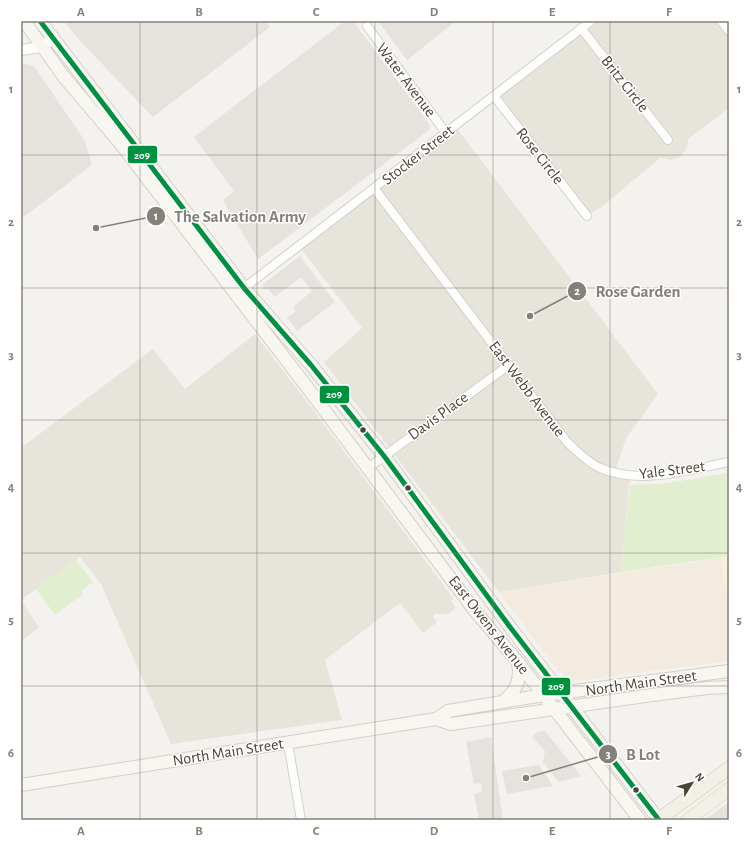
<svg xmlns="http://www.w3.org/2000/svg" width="750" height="841" font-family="'Alegreya Sans',sans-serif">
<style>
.residential{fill:#e7e4dc}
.commercial{fill:#f3ebdf}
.industrial{fill:#e6e2de}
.green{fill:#e1eecf}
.sand{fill:#f7f0da}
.parking{fill:#e6e3df}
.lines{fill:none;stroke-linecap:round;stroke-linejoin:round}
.minor-casing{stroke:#d2d0cb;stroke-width:10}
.tertiary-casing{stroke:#d2d0cb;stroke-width:12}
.secondary-casing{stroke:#d3cfc5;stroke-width:14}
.primary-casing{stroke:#d6cebb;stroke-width:14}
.minor{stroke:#fdfdfc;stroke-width:8}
.tertiary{stroke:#fdfdfc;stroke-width:10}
.secondary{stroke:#f7f6f1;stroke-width:12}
.primary{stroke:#f2efe6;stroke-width:13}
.bus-1-casing{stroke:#fff;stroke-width:8}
.bus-1{stroke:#009140;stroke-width:5}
.grid{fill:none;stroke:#868178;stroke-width:1;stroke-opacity:0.55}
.bus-dot{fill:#4b4439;stroke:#fff;stroke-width:1.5}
.labels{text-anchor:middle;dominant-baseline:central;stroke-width:3;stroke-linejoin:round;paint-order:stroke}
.street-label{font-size:16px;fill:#4b4439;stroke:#fff}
.leader{fill:none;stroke:#868178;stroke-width:1.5}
.callout-dot{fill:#868178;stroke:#fff;stroke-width:1.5}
.mark-label{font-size:12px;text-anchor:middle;font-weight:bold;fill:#fff}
.callout-label{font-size:17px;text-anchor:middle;font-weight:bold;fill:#868178;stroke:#fff;stroke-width:3;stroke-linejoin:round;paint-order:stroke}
.line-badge{stroke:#fff;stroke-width:1.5}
.badge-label{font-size:11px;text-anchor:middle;font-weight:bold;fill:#fff}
.neatline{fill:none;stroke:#868178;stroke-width:1.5}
.grid-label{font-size:13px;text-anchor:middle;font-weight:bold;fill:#868178}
</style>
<rect width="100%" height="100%" fill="#f4f2ee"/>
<path class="residential" d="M591 21H721L729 31V108L688 139 687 148 680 157 671 160 660 158 603 206 587 216 494 96Z
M455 126 658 394 626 438 615 472 630 476 621 572 499 592 324 362 362 328 299 246Z
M255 334 315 412 454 599 451 601 456 608 448 614H435L433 616 437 622 423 633 400 603 325 660 342 720 171 744 101 584 80 557 21 600V446L22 447 153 349 185 389Z
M21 601 39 627 21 642Z"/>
<path class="commercial" d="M721 558 729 607V661L698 665 577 681 569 680 556 668 499 592Z"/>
<path class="industrial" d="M64 21H265L270 27 153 117 81 42Z
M345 21H353L430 125 429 130 258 259 223 200 234 191 194 137Z
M378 21H456L407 60Z
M21 63 34 66 85 141 92 165 21 219Z
M729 802V820H704Z"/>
<path class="green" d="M729 473V556L621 572 630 485 661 484Z
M76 560 93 582 81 591 83 594 55 615 36 589Z"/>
<path class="sand" d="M729 556V607L721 558Z"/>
<path class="parking" d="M300 256 335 302 297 331 287 318 296 311 293 307 312 291 301 277 275 297 268 289 264 290 263 284Z
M545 731 581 776 558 782 543 762 545 751 532 737 537 732Z
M491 737 503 820H479L474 794 482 792 481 783 474 784 466 742Z
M539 765 553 786 507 794 502 771Z"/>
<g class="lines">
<defs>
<path id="minor" d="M721 21 729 31
M367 26 446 133
M581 28 668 140
M494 96 587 216
M374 188 567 442C577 451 586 461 598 467 639 486 687 470 729 462
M244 288 591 21
M368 468 509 365
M288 743 301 820"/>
<path id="tertiary" d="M21 50 41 47 53 39"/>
<path id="secondary" d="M24 21 64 77 120 143 310 391 475 611 518 662 640 820
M40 21 244 288 311 365 384 456 510 627 659 820
M502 702C517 691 521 680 518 662
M436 719 451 724 652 695 707 688 729 687
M21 785 436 719 448 711 544 695 729 671"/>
<path id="primary" d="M658 820 729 768
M688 820 729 789"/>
</defs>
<use href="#minor" class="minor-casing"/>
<use href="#tertiary" class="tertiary-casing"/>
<use href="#secondary" class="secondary-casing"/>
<use href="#primary" class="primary-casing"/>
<use href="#minor" class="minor"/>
<use href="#tertiary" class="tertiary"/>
<use href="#secondary" class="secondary"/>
<use href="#primary" class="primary"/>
<defs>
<path id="bus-1" d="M40 21 244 288 311 365 384 456 510 627 659 820"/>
</defs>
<use href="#bus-1" class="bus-1-casing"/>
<use href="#bus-1" class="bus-1"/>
</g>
<path class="grid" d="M140 21V820M257 21V820M375 21V820M493 21V820M610 21V820M21 155H729M21 288H729M21 420H729M21 553H729M21 686H729"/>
<g class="bus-dot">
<circle cx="363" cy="430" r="3.5"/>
<circle cx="408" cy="488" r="3.5"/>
<circle cx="636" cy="790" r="3.5"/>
</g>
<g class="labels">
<g class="street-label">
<text transform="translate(406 80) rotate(53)">Water Avenue</text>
<text transform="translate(625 84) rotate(52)">Britz Circle</text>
<text transform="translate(418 155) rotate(-38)">Stocker Street</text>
<text transform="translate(540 156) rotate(52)">Rose Circle</text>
<text transform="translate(527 389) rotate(53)">East Webb Avenue</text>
<text transform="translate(438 416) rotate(-36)">Davis Place</text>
<text transform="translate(672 470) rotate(-7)">Yale Street</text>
<text transform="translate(489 625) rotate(52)">East Owens Avenue</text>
<text transform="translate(641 683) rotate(-8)">North Main Street</text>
<text transform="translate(228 752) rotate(-9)">North Main Street</text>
</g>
</g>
<path class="leader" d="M96 228L156 216M530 316L577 291M526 778L608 754"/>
<g class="callout-dot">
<circle cx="96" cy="228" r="4"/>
<circle cx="530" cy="316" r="4"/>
<circle cx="526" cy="778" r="4"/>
<circle cx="156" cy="216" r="10"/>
<circle cx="577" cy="291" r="10"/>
<circle cx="608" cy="754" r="10"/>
</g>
<g class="mark-label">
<text x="156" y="220">1</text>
<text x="577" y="295">2</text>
<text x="608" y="758">3</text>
</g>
<g class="callout-label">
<text x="240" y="222">The Salvation Army</text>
<text x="638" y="297">Rose Garden</text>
<text x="643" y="760">B Lot</text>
</g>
<g class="line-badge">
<rect x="127" y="145" width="31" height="19" rx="4" fill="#009140"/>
<rect x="319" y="385" width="31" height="19" rx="4" fill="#009140"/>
<rect x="541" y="677" width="30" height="19" rx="4" fill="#009140"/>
</g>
<g class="badge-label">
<text x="142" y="159">209</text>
<text x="334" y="398">209</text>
<text x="556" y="690">209</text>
</g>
<rect width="750" height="841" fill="none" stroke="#ffffff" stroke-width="44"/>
<g transform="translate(692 783) rotate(53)" stroke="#ffffff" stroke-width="3" paint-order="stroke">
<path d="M0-3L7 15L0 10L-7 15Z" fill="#4b4439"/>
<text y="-6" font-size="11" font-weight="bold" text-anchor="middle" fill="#4b4439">N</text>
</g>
<rect x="22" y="22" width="706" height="797" class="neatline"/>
<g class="grid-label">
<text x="81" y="16">A</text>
<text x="199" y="16">B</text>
<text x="316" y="16">C</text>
<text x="434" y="16">D</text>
<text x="552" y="16">E</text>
<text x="669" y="16">F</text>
<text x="11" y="93">1</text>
<text x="739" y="93">1</text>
<text x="11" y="226">2</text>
<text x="739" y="226">2</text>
<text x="11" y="359">3</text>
<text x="739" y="359">3</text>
<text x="11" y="491">4</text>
<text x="739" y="491">4</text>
<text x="11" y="624">5</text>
<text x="739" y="624">5</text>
<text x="11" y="757">6</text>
<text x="739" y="757">6</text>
<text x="81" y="835">A</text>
<text x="199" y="835">B</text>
<text x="316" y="835">C</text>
<text x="434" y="835">D</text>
<text x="552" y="835">E</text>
<text x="669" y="835">F</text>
</g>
</svg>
